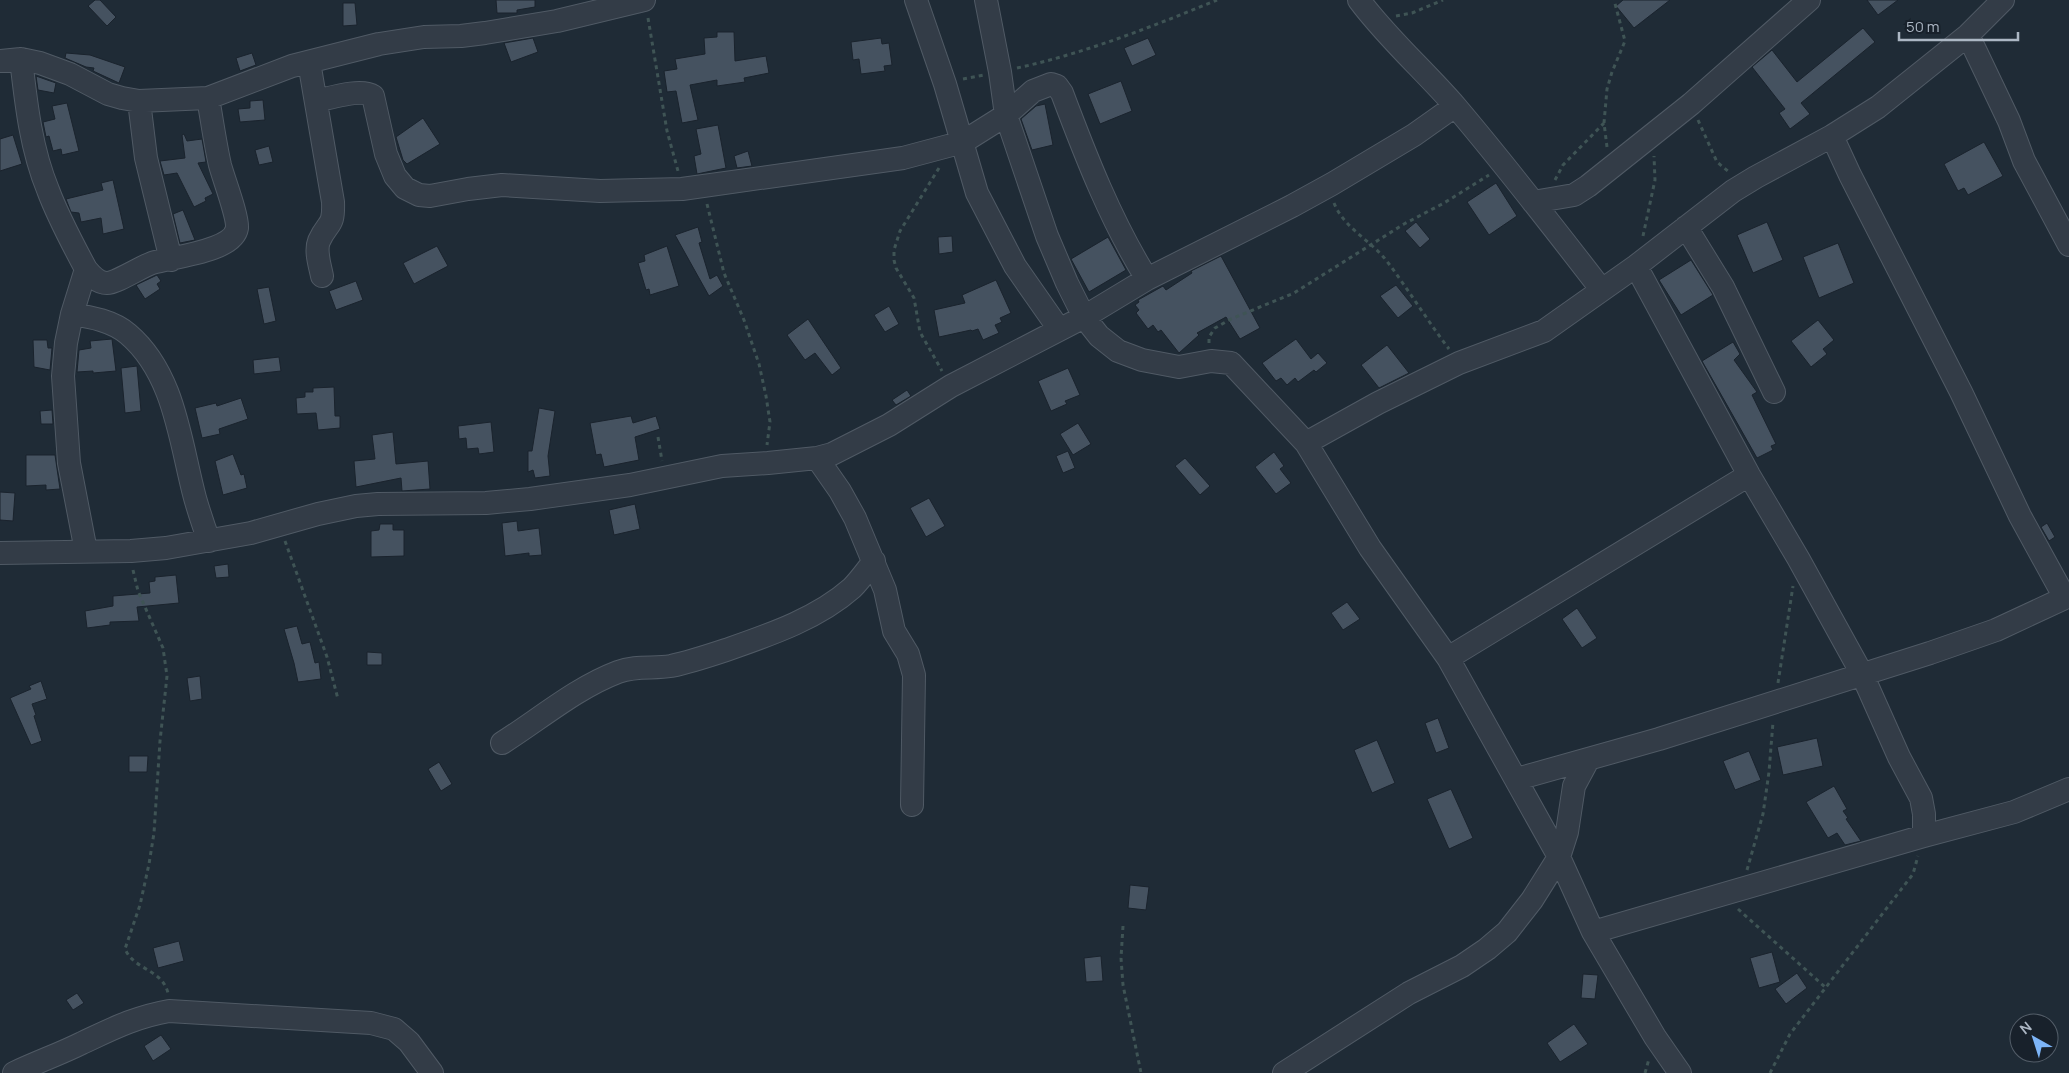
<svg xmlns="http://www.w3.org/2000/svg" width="2069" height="1073" font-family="Manrope,sans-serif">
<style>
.building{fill:#455260;stroke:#1a232d}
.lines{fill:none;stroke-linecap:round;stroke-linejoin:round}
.minor-casing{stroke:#505a65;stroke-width:24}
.path{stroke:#3f5455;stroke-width:3;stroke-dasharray:4 4;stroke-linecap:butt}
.minor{stroke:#333c47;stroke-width:22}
</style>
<rect width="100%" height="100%" fill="#1f2b36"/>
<path class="building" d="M95 0H100L116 17 107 26 88 6Z
M496 0H535V7L517 10V13H497Z
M1623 0H1670L1634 28 1616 6Z
M1867 0H1898L1878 15Z
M343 3H355L357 25 343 26Z
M1863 28 1875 42 1801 103 1810 114 1790 129 1779 113 1785 109 1752 67 1772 50 1797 82Z
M717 32H734L735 61 766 56 769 73 744 78 745 82 717 86V80L690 85 698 120 682 123 676 91 667 92 664 71 677 69 675 59 705 54 704 38 717 37Z
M533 38 538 52 511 62 504 43Z
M881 38 882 44 889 43 892 65 884 66 885 71 861 74 859 59 853 60 851 42Z
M1148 38 1156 55 1132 66 1124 48Z
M66 53 90 55 125 67 119 83 93 71 94 68 86 67 65 58Z
M252 53 256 65 240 71 236 58Z
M36 76 56 83 54 93 38 90Z
M1121 81 1132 111 1100 124 1088 94Z
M263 100 265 120 240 122 238 109 250 108V101Z
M67 103 79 151 62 155 61 149 53 151 49 136 46 137 43 122 55 119 52 106Z
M1045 104 1053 145 1032 150 1021 119 1036 106Z
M423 118 440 144 407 164 403 160 396 137Z
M718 125 726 168 697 174 694 156 701 154 696 129Z
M184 134 187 141 202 139 206 162 198 163 213 194 205 198 206 201 194 207 177 173 164 175 160 161 185 158 182 135Z
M13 135 22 164 0 171V139Z
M1984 142 2003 176 1968 195 1964 188 1958 191 1944 164Z
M269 146 273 162 259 165 255 150Z
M748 151 752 166 737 168 734 156Z
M113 180 124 229 103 234 101 218 81 222 79 213 71 212 66 199 103 190 101 183Z
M1496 183 1517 216 1489 235 1467 202Z
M183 210 195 240 180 243 173 214Z
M1416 222 1430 239 1420 248 1405 231Z
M1767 222 1783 260 1753 273 1737 235Z
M698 227 702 242 699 243 710 279 717 275 723 286 709 296 675 235Z
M952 236 953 252 939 254 938 237Z
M1108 237 1126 270 1089 292 1071 259Z
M1838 243 1854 283 1819 298 1803 257Z
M437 246 448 266 414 284 403 263Z
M667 246 679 286 650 295 649 289 646 290 638 263 645 261 644 255Z
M1221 256 1260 328 1240 339 1226 317 1197 333 1199 335 1179 353 1161 330 1158 332 1153 325 1148 329 1136 313 1139 310 1135 305 1139 302 1138 300 1163 286 1166 290 1192 273 1191 271Z
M1691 260 1713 295 1681 315 1659 280Z
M157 275 161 281 157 284 160 289 145 299 136 285Z
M996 280 1011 313 1000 318 1002 322 995 325 999 333 983 340 978 329 972 331 971 330 939 337 934 310 965 303 962 295Z
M356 281 363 300 336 310 329 291Z
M1396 285 1413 306 1398 318 1380 296Z
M269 287 276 321 264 324 257 289Z
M889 306 899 324 885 332 874 315Z
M808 319 841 368 832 375 815 353 805 360 787 335Z
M1818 320 1834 340 1823 349 1827 354 1811 367 1791 341Z
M112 339 116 371 93 373V371L77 372 79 350 91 348 90 341Z
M1296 339 1311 359 1318 353 1327 363 1316 372 1314 370 1298 382 1295 378 1287 385 1281 378 1276 381 1262 363Z
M33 340H47L48 348H52L50 370 34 367Z
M1733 342 1740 354 1734 360 1757 392 1752 395 1776 444 1771 446 1773 450 1757 458 1702 361Z
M1387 345 1409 373 1379 388 1361 365Z
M279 357 281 371 254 374 253 360Z
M137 366 141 411 125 413 121 368Z
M1068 368 1080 395 1065 401 1067 404 1051 411 1038 381Z
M334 387 335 416H340V428L318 430 316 413 297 414 296 398 305 397V392H313V388Z
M907 390 911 396 896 405 892 400Z
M241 398 248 419 219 429 220 434 202 438 195 408 216 403 217 406Z
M539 408 555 411 548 456 550 476 535 478 533 470 528 472V451H532Z
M52 410 53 424H41L40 411Z
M631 416 633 423 656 416 660 429 635 437 639 460 604 467 601 454 596 455 590 423Z
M491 422 494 452 479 454 478 448 467 449 466 438 459 439 458 426Z
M1078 423 1091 444 1073 455 1060 434Z
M393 432 396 464 428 461 430 489 402 491 401 478 356 487 354 461 375 459 372 435Z
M1068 451 1075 468 1063 473 1056 456Z
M1274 452 1284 466 1280 469 1291 483 1276 494 1255 467Z
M233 454 241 475 244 474 247 488 223 495 215 461Z
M26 455H55L60 489 46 490V485L26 486Z
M1185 458 1210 486 1200 495 1175 466Z
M0 492 15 493 13 521 0 520Z
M929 498 945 526 926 537 910 508Z
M635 504 640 529 614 535 609 510Z
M517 521 518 531 539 528 542 555 529 556V553L505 556 502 523Z
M2047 523 2055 537 2049 541 2041 527Z
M380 524H393V530H404V556L371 557V531L379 530Z
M228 564 229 577 216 578 214 566Z
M176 575 179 603 137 607 139 621 110 622V625L87 628 85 611 113 606V596L150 593 149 582 155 581V577Z
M1347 602 1360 619 1343 630 1331 613Z
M1577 608 1597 638 1582 648 1562 619Z
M297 626 302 644 310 642 315 663 319 662 321 679 298 682 294 663 284 629Z
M367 652 382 653V665H367Z
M200 676 202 699 190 701 187 678Z
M41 681 47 699 32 704 36 715 34 716 42 741 31 745 10 698 31 689 29 686Z
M1438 718 1449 748 1436 753 1425 723Z
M1817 738 1823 766 1783 775 1777 747Z
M1377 740 1395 783 1372 793 1354 750Z
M1749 751 1761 780 1735 790 1723 761Z
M129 756H148L147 772H129Z
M439 762 452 784 441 791 428 769Z
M1834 786 1847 809 1843 811 1848 818 1846 819 1861 841 1845 845 1837 833 1828 838 1806 802Z
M1451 789 1473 838 1449 849 1427 799Z
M1130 885 1149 887 1146 910 1128 908Z
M179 941 184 961 158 968 153 948Z
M1772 952 1780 982 1759 988 1750 958Z
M1101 956 1103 981 1086 982 1084 958Z
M1797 973 1807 988 1786 1004 1775 989Z
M1583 974 1598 975 1595 999 1581 998Z
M77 993 84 1003 73 1010 66 1000Z
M1574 1024 1588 1044 1560 1062 1547 1043Z
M161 1035 171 1049 153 1061 144 1046Z"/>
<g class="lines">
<defs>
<path id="minor" d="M916 0 945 84 977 193 1015 266 1059 329
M986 0 1000 72 1006 115 1047 236 1067 283 1084 317 1099 336 1118 351 1142 360 1179 367 1211 361 1231 363 1306 443 1370 548 1448 658 1559 857 1593 932 1655 1037 1680 1073
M1359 0C1388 39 1425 71 1456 107 1506 166 1554 228 1601 289
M1968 35 2009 121 2024 161 2069 245
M21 59C26 103 31 149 48 190 58 217 72 243 86 269 91 275 97 283 107 283 116 283 141 267 152 263 171 257 233 252 237 228 238 216 224 180 220 165 215 143 212 120 208 98
M0 61 21 59 40 63 70 74 108 94 122 98 139 101 208 98 292 66 379 44 424 37 461 36 485 33 557 21 644 0
M309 62 333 202C334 228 328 221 319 241 315 251 320 266 322 276
M139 101 146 158 171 260
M316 101C330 98 361 88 373 96L386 154 395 176 405 188 419 195 430 196 468 189 502 185 600 191 682 189 903 158 963 142 1006 115 1033 91 1051 84 1057 86 1062 93C1086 157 1111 221 1147 279
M1832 136 1850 175 1961 392 2020 516 2065 598
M1533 202 1574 195 1588 186 1691 104 1809 0
M1686 227 1723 287 1774 392
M1636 266 1749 475 1798 558 1862 674 1899 757 1921 798 1924 814V836
M86 269 72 314 66 343 63 376 69 463 86 551
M72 314C91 317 113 321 128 334 175 374 180 442 195 498 199 512 204 527 209 541
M1306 443 1378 403 1459 363 1544 331 1636 266 1733 191 1756 177 1832 136 1878 107 1968 35 2003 0
M817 458 840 491 855 518 885 590 894 631 908 654 914 675 912 805
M0 553 131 551 166 548 251 533 318 514 356 506 378 504 486 503 530 499 630 485 722 466 768 463 817 458 832 454 889 425 951 386 1084 317 1147 279 1292 206 1332 184 1414 135 1455 106
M1448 658 1749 475
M502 743C540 719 576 688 618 672 636 665 654 669 671 666 690 662 708 656 726 650 769 635 817 619 852 588 860 580 867 570 874 561
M1517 779 1659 739 1930 653 1996 630 2069 596
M1593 932 1924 836 2014 812 2069 789
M14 1073C37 1062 60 1054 82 1043 112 1029 135 1017 169 1011L371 1023 394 1029 409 1042 432 1073
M1284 1073 1409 993 1462 966 1487 949 1507 932 1532 900 1559 857 1567 832 1574 786 1588 760"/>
</defs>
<use href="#minor" class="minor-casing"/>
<path class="path" d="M1396 16 1412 13 1443 0
M648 18 667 131 678 171
M1017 68C1086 53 1151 27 1217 0
M963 79 984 75
M1698 120 1717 162 1729 172
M1607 147 1604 123 1607 89 1612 72 1625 41 1614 0
M939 168 900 231 894 250V260L896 268 914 298 920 332 942 371
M1555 180 1563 165 1604 123
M1334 203C1344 228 1370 240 1386 260 1408 289 1427 320 1449 349
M707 204 724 273 744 320 759 364 766 396 770 422 767 445
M1643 236 1655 180 1654 156
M1209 343V337L1215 328 1231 319 1294 293 1404 224 1444 203 1489 175
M658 437 662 461
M285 541 327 657 338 699
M133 570 138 591 163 648 167 676 160 741 154 833 149 864 140 905 125 949C134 970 162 969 168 993
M1778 683 1793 586
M1747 870 1763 814 1769 772 1773 722
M1738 909 1825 987
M1123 926 1121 958 1123 985 1141 1073
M1645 1073 1649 1059
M1770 1073 1790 1034 1913 874 1918 856"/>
<use href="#minor" class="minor"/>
</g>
<g transform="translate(2034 1038) rotate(321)"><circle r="24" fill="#18212b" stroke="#535d68"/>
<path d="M0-4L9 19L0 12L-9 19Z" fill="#7db5f8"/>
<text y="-8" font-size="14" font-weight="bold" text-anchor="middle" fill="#acb7c4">N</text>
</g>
<path d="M1899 32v8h119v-8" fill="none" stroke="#acb7c4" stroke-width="2.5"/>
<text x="1906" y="32" font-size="15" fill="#acb7c4" stroke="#18212b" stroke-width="4" paint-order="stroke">50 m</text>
</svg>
